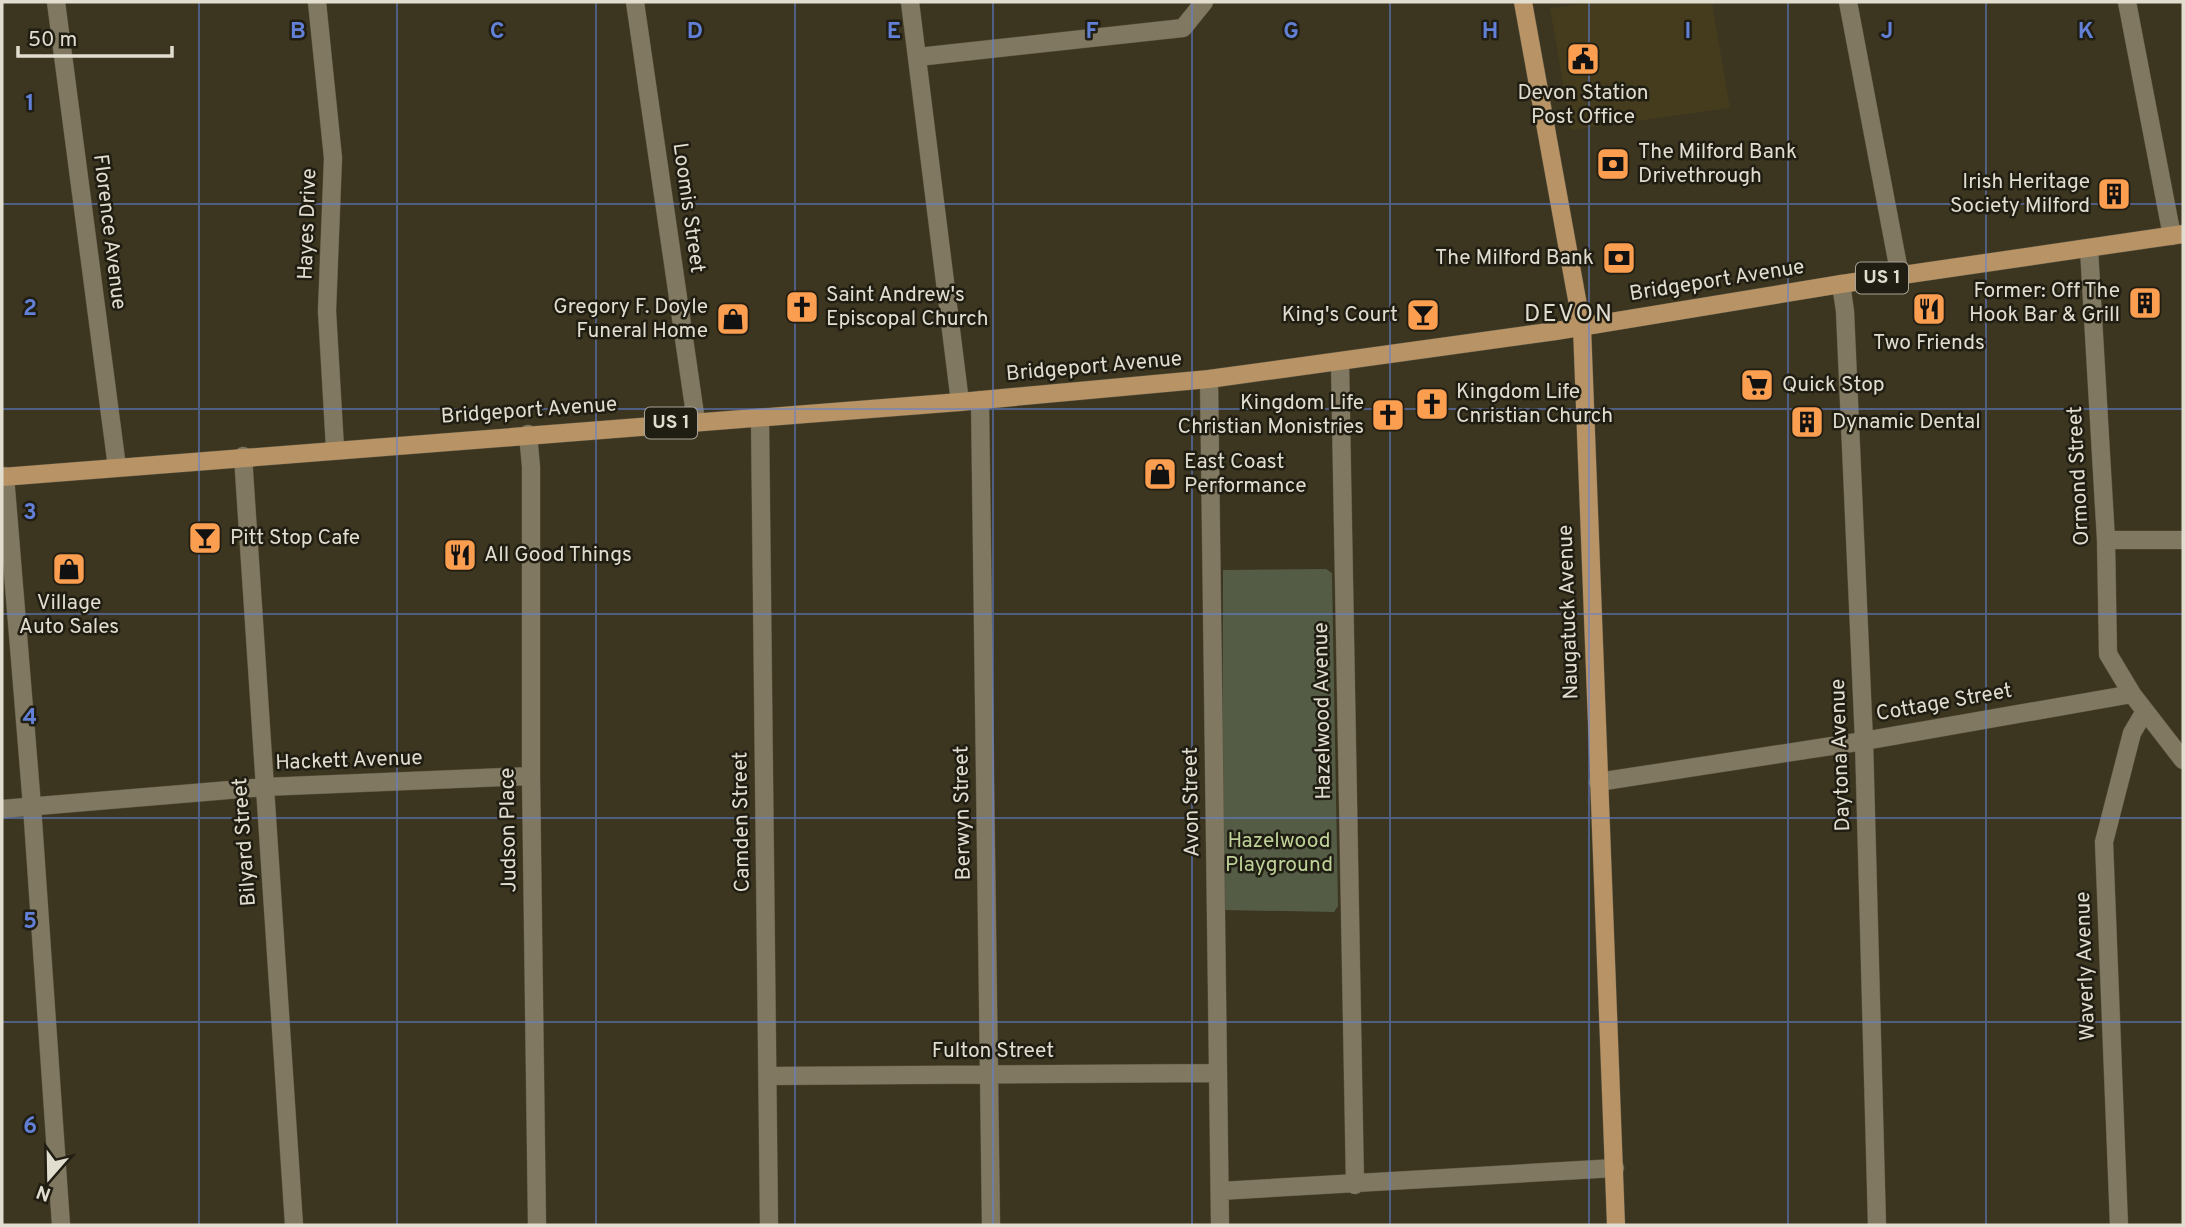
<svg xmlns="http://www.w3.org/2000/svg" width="2185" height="1227" font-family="Overpass,sans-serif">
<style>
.built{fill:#453c1e}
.green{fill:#545c45}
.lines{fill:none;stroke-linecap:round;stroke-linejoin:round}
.minor-casing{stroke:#58523f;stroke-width:19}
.major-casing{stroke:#58523f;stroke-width:19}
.minor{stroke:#807860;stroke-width:18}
.major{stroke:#b79366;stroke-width:18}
.grid{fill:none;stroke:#6280d5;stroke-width:2;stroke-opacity:0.55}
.labels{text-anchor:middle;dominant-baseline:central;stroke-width:5;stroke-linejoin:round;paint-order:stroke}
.shield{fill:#201d13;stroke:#a7a397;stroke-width:2}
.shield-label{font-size:19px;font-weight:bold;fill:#e1ddcf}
.poi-label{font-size:21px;fill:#e1ddcf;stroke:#201d13;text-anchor:start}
.street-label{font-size:21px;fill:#e1ddcf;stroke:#201d13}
.park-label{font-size:21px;fill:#bed298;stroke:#201d13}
.quarter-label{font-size:24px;letter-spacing:2px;fill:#e1ddcf;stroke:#201d13}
.grid-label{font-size:23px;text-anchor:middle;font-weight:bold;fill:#6280d5;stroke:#201d13;stroke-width:5;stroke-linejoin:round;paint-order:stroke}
</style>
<rect width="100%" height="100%" fill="#3c351f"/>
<path class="built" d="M1596 2H1712L1730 108 1571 130 1550 8Z"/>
<path class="green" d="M1223 570 1326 569 1332 573 1338 906 1334 912 1222 910Z"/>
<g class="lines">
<defs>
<path id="minor" d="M56 2 117 467
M317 2 333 158 327 311 335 448
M635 2 696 421
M910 2 960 402
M1848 2 1900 276
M2127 2 2172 236
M918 57 1183 28 1204 2
M2089 249 2106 540 2108 654 2132 694 2183 760
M1841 284 1845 311 1864 741 1877 1225
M1340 362 1355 1185
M1209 379 1220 1225
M980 400 991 1225
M760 418 769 1225
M528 434 531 467V776L537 1225
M243 456 294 1225
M5 476 32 806 61 1225
M2106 540H2183
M1598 782 1864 741 2132 694
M2 809 264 787 531 776
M769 1076 1218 1073
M1220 1191 1615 1168
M2119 1225 2104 842 2132 733 2145 711"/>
<path id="major" d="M1523 2 1582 327 1616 1225
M2 477 960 402 1209 379 1556 331 1841 284 2183 234"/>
</defs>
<use href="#minor" class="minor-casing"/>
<use href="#major" class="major-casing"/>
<use href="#minor" class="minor"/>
<use href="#major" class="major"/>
</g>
<path class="grid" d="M199 2V1225M397 2V1225M596 2V1225M795 2V1225M993 2V1225M1192 2V1225M1390 2V1225M1589 2V1225M1788 2V1225M1986 2V1225M2 204H2183M2 409H2183M2 614H2183M2 818H2183M2 1022H2183"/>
<defs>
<symbol id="civic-square" viewBox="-11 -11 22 22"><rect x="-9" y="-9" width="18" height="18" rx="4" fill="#fb9e50" stroke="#201d13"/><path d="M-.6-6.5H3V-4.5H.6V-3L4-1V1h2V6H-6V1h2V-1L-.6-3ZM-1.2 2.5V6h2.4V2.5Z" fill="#111"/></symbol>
<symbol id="bank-square" viewBox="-11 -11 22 22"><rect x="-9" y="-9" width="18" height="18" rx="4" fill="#fb9e50" stroke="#201d13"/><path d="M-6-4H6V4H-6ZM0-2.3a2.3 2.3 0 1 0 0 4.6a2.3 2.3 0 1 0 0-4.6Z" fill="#111"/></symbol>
<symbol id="building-square" viewBox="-11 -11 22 22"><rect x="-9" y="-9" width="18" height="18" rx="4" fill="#fb9e50" stroke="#201d13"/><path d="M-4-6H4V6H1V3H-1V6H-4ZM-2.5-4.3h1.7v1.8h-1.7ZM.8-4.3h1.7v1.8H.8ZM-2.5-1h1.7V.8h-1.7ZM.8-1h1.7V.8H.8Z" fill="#111"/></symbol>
<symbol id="church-square" viewBox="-11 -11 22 22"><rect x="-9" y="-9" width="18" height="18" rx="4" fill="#fb9e50" stroke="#201d13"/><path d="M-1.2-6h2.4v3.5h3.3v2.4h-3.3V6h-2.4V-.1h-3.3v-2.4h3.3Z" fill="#111"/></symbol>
<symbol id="restaurant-square" viewBox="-11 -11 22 22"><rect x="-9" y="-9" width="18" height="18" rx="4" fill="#fb9e50" stroke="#201d13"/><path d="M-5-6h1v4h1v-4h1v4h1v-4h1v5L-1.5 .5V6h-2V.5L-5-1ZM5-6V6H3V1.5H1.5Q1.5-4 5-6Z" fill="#111"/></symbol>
<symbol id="bar-square" viewBox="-11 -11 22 22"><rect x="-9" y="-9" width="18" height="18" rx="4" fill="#fb9e50" stroke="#201d13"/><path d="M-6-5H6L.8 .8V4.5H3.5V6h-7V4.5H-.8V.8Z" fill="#111"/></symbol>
<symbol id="shop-square" viewBox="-11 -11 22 22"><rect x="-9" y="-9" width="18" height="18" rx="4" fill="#fb9e50" stroke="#201d13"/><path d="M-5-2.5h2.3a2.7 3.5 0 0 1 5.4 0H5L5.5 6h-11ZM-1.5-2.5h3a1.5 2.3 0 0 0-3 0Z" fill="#111"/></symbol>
<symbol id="supermarket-square" viewBox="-11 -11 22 22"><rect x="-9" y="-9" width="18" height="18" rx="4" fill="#fb9e50" stroke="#201d13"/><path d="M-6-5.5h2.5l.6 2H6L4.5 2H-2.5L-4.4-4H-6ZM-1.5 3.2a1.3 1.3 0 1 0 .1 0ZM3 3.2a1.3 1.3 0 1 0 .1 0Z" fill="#111"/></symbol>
</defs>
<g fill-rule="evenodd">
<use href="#civic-square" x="1564" y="40" width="38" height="38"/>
<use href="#bank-square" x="1594" y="145" width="38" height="38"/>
<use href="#building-square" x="2095" y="175" width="38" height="38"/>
<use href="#bank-square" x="1600" y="239" width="38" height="38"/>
<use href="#building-square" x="2126" y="284" width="38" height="38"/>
<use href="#church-square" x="783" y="288" width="38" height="38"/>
<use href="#restaurant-square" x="1910" y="290" width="38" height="38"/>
<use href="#bar-square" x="1404" y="296" width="38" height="38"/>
<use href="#shop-square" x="714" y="300" width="38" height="38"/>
<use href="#supermarket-square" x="1738" y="366" width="38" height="38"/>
<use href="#church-square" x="1413" y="385" width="38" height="38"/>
<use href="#church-square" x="1369" y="396" width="38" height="38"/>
<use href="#building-square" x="1788" y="403" width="38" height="38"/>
<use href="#shop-square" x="1141" y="455" width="38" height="38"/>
<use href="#bar-square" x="186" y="519" width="38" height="38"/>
<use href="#restaurant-square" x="441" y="536" width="38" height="38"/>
<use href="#shop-square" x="50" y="550" width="38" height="38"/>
</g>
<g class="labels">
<g class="shield">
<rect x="1856" y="262.5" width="52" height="31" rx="5"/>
<rect x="645" y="407.5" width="52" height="31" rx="5"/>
</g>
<g class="shield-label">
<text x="1882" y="278">US 1</text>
<text x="671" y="423">US 1</text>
</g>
<g class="poi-label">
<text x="1583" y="93" text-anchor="middle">Devon Station<tspan x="1583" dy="24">Post Office</tspan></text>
<text x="1638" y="152">The Milford Bank<tspan x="1638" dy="24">Drivethrough</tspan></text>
<text x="2090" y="182" text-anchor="end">Irish Heritage<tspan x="2090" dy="24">Society Milford</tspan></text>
<text x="1594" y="258" text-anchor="end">The Milford Bank</text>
<text x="2120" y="291" text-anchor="end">Former: Off The<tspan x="2120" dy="24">Hook Bar &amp; Grill</tspan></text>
<text x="826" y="295">Saint Andrew's<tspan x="826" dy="24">Episcopal Church</tspan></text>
<text x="708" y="307" text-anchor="end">Gregory F. Doyle<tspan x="708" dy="24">Funeral Home</tspan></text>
<text x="1398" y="315" text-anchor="end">King's Court</text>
<text x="1929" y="343" text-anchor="middle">Two Friends</text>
<text x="1782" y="385">Quick Stop</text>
<text x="1456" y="392">Kingdom Life<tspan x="1456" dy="24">Cnristian Church</tspan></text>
<text x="1364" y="403" text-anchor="end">Kingdom Life<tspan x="1364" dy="24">Christian Monistries</tspan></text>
<text x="1832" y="422">Dynamic Dental</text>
<text x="1184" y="462">East Coast<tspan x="1184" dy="24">Performance</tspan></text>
<text x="230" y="538">Pitt Stop Cafe</text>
<text x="484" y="555">All Good Things</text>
<text x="69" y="603" text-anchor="middle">Village<tspan x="69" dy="24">Auto Sales</tspan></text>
</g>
<g class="street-label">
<text transform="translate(688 208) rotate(82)">Loomis Street</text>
<text transform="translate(308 224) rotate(-88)">Hayes Drive</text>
<text transform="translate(109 232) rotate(83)">Florence Avenue</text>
<text transform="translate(1717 281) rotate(-9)">Bridgeport Avenue</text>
<text transform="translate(1094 367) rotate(-5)">Bridgeport Avenue</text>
<text transform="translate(529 411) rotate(-4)">Bridgeport Avenue</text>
<text transform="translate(2079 476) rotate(-93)">Ormond Street</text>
<text transform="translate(1569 612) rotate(-92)">Naugatuck Avenue</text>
<text transform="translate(1944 703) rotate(-10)">Cottage Street</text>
<text transform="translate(1323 711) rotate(-91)">Hazelwood Avenue</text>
<text transform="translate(1841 755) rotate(-92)">Daytona Avenue</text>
<text transform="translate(349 761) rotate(-2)">Hackett Avenue</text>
<text transform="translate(1192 802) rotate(-91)">Avon Street</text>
<text transform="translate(963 813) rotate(-91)">Berwyn Street</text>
<text transform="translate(742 822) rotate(-91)">Camden Street</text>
<text transform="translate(509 830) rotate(-91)">Judson Place</text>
<text transform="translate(245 842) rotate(-94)">Bilyard Street</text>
<text transform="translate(2086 966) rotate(-92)">Waverly Avenue</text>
<text x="993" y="1051">Fulton Street</text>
</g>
<g class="park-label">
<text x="1279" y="841">Hazelwood<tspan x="1279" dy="24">Playground</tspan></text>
</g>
<g class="quarter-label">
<text x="1569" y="315">DEVON</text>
</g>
</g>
<g class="grid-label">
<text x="298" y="38">B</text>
<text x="497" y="38">C</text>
<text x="695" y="38">D</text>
<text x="894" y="38">E</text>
<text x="1092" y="38">F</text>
<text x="1291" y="38">G</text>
<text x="1490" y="38">H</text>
<text x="1688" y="38">I</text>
<text x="1887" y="38">J</text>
<text x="2086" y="38">K</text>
<text x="30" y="110">1</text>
<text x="30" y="315">2</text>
<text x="30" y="519">3</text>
<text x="30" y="724">4</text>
<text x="30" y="928">5</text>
<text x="30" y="1133">6</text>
</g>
<rect width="2185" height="1227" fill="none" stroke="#e1ddcf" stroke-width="7"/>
<g transform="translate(49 1178) rotate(200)" stroke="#201d13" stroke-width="5" paint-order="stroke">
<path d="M0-5L12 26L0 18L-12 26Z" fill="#e1ddcf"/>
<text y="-10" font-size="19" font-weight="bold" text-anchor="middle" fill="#e1ddcf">N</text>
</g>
<path d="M18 46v10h154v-10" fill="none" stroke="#e1ddcf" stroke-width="3.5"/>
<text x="28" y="46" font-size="21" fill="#e1ddcf" stroke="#201d13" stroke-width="5" paint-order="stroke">50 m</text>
</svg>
